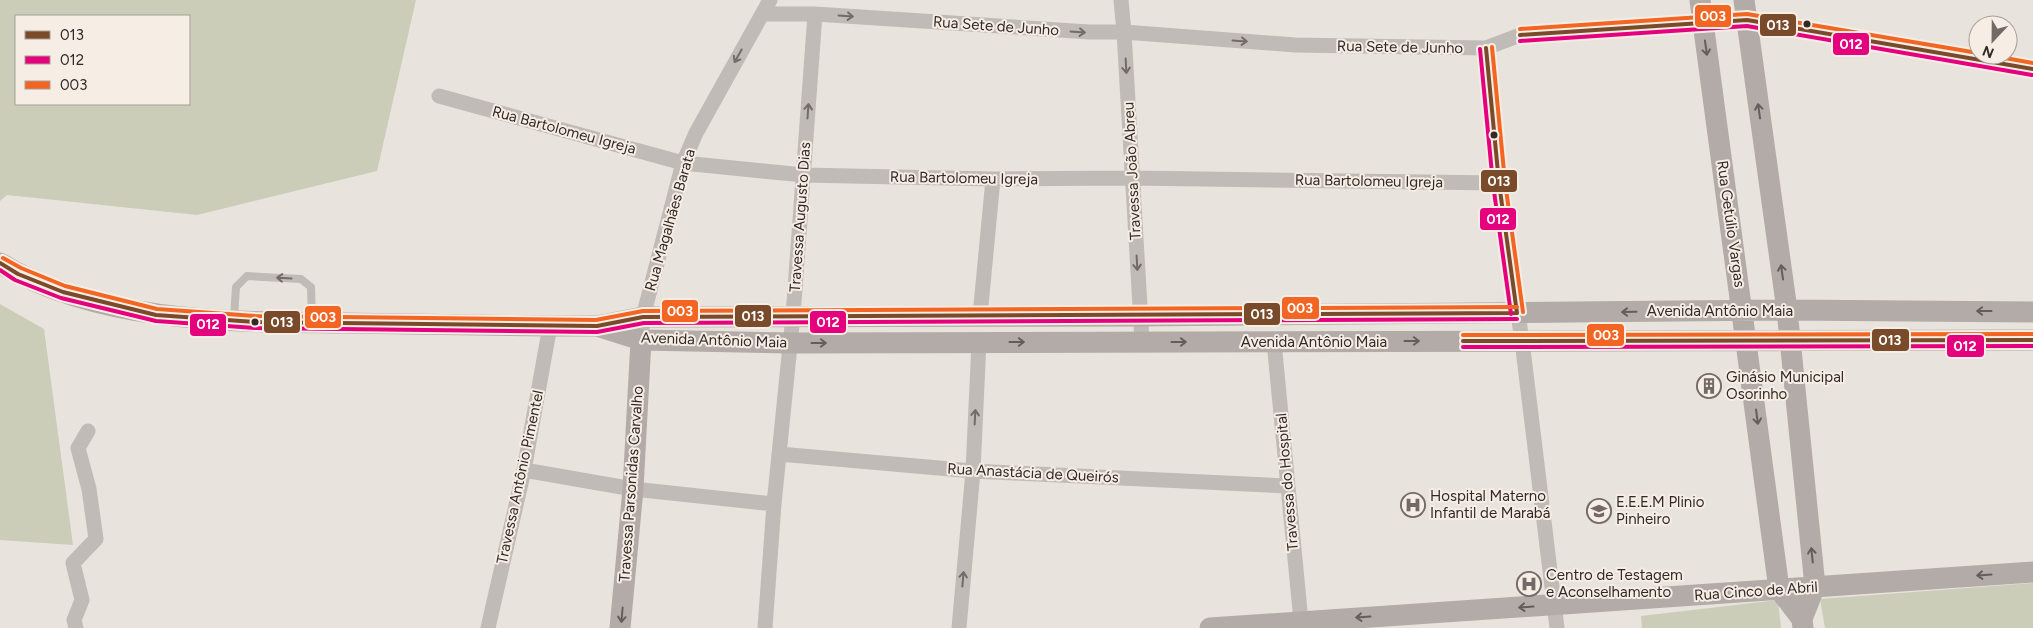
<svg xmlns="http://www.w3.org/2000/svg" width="2033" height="628" font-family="Figtree,sans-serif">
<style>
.green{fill:#cbcdb9;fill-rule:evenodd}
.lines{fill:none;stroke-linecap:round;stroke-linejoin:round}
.lane{stroke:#c1bbb7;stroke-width:8}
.street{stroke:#c1bbb7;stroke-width:15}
.secondary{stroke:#b2aba8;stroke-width:21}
.bus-1-casing{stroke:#f6ede4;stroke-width:8}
.bus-2-casing{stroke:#f6ede4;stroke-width:8}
.bus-3-casing{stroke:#f6ede4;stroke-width:8}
.bus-1{stroke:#7a4b2a;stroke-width:4}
.bus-2{stroke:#e5007d;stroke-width:4}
.bus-3{stroke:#f26522;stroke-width:4}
.oneway{stroke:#726b67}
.oneway2{stroke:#655d5a}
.bus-dot{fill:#312926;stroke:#f6ede4;stroke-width:2}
.labels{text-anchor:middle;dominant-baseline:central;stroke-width:4;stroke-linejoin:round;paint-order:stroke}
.street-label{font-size:15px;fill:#312926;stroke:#f6ede4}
.poi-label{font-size:15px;fill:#312926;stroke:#f6ede4;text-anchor:start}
.line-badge{stroke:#f6ede4;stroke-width:2}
.badge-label{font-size:14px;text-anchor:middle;font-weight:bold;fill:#fff}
</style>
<rect width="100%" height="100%" fill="#e9e3de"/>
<path class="green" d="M0 0H416L377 171 197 215 7 195 0 201ZM189 16V104H16V16Z
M0 304 44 329 73 545 0 540Z
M2033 583V628H1825L1820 599Z
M1778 600 1781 628H1642L1641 616Z"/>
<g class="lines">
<path class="lane" d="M234 318 236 287 247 276 301 279 311 287 312 321"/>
<path class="street" d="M1121 0 1124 32 1142 341
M762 14H815L1089 32H1124L1295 45 1486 48 1520 35 1747 20 2033 69
M1486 48 1499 183 1522 341 1557 628
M439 96 683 163 803 175 993 179 1132 178 1499 183
M980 316 993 179
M641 340 643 317 683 163 696 133 770 0
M1274 342 1301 621
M779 454 973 471 1288 486
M524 470 633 489 774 504
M76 628 74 620 82 600 73 563 96 539 89 489 78 448 88 431
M488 628 524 470 550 326
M765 628 774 504 793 316 815 14
M959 628 973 471 979 342"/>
<path class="secondary" d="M1700 0 1779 589 1802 619
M1744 0 1787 310 1815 586 1802 619 1803 628
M0 263C98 323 231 322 342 323 411 324 480 325 550 326H597L643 317 1140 316 1787 310 2033 312
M600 327 641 340 791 343 2033 340
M620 628 633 489 641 340
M1210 628 2033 572"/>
<defs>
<path id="bus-1" d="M1520 35 1747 20 2033 69
M1486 48 1499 183 1517 313
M0 263 18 274 63 292 156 315 255 322 597 326 643 317 1517 313
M1463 341 2033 340"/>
<path id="bus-2" d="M1520 41 1747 26 2032 75
M1480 49 1493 184 1511 314
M0 270 15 280 61 298 156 321 255 328 597 332 644 323 1517 319
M1463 347 2033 346"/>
<path id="bus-3" d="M1520 29 1747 14 1978 53
M1492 47 1505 182 1523 312
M1988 55 2033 63
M3 258 21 268 65 286 157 309 255 316 596 320 643 311 1517 307
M1463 335 2033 334"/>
</defs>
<use href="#bus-1" class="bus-1-casing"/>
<use href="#bus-2" class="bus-2-casing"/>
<use href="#bus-3" class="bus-3-casing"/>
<use href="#bus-1" class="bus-1"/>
<use href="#bus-2" class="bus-2"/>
<use href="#bus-3" class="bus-3"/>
</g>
<defs><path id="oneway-shaft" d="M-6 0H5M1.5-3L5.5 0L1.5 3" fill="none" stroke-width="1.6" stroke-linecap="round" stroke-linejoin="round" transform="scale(1.25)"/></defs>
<g class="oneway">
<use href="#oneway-shaft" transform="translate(846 16) rotate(4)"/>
<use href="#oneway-shaft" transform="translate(1078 32) rotate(4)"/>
<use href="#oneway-shaft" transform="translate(1240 41) rotate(4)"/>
<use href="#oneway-shaft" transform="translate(738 56) rotate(119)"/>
<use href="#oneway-shaft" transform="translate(1126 66) rotate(87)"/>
<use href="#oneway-shaft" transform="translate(808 111) rotate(-86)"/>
<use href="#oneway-shaft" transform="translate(1137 263) rotate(87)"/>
<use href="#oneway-shaft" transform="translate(284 278) rotate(-177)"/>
<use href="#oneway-shaft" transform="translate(975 417) rotate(-87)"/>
<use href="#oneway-shaft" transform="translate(963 579) rotate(-85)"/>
</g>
<g class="oneway2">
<use href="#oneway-shaft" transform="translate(1706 48) rotate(82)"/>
<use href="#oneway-shaft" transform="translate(1759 111) rotate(-98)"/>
<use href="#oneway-shaft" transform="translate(1782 272) rotate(-98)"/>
<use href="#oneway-shaft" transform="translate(1984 311) rotate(-180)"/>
<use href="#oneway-shaft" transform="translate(1629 312) rotate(179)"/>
<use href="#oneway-shaft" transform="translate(1412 341)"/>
<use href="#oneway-shaft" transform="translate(1017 342)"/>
<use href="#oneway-shaft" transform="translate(1179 342)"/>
<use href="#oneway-shaft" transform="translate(819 343)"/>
<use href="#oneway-shaft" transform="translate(1757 417) rotate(83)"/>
<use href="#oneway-shaft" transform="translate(1812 555) rotate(-96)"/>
<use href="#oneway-shaft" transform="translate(1984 575) rotate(176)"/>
<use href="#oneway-shaft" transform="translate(1526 607) rotate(176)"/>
<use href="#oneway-shaft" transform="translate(622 615) rotate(95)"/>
<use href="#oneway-shaft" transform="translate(1363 617) rotate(176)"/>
</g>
<defs>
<symbol id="building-ring" viewBox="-11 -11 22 22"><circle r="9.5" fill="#f6ede4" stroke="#716a66" stroke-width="1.5"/><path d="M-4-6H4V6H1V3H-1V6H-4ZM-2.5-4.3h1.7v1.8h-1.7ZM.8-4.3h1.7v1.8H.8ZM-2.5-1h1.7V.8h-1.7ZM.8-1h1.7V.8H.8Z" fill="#716a66"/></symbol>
<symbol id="hospital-ring" viewBox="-11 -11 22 22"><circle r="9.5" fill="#f6ede4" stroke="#716a66" stroke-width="1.5"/><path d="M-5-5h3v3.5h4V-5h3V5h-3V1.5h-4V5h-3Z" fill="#716a66"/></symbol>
<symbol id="school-ring" viewBox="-11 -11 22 22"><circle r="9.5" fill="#f6ede4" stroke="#716a66" stroke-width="1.5"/><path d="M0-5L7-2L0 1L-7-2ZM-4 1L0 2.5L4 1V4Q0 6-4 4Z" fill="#716a66"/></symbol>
</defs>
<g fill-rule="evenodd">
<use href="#building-ring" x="1695" y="372" width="28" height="28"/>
<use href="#hospital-ring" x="1399" y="491" width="28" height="28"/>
<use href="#school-ring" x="1585" y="497" width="28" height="28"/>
<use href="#hospital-ring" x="1515" y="570" width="28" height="28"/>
</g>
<g class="bus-dot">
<circle cx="1807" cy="24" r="4.5"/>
<circle cx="1494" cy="135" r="4.5"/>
<circle cx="255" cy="322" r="4.5"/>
</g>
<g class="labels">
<g class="street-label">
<text transform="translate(996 26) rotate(4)">Rua Sete de Junho</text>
<text transform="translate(1400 47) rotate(1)">Rua Sete de Junho</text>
<text transform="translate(564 130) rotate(15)">Rua Bartolomeu Igreja</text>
<text transform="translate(1132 171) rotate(-93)">Travessa João Abreu</text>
<text transform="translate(964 178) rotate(1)">Rua Bartolomeu Igreja</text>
<text transform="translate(1369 181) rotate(1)">Rua Bartolomeu Igreja</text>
<text transform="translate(800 217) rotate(-86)">Travessa Augusto Dias</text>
<text transform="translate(670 220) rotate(-74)">Rua Magalhães Barata</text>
<text transform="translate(1731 224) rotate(82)">Rua Getúlio Vargas</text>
<text x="1720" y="311">Avenida Antônio Maia</text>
<text transform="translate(714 340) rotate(2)">Avenida Antônio Maia</text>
<text x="1314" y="342">Avenida Antônio Maia</text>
<text transform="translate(1033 473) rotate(3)">Rua Anastácia de Queirós</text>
<text transform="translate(520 477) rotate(-78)">Travessa Antônio Pimentel</text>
<text transform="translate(1287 482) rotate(-95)">Travessa do Hospital</text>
<text transform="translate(631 484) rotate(-86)">Travessa Parsonidas Carvalho</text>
<text transform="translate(1756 591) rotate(-4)">Rua Cinco de Abril</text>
</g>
<g class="poi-label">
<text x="1726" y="377">Ginásio Municipal<tspan x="1726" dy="17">Osorinho</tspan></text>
<text x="1430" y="496">Hospital Materno<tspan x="1430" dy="17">Infantil de Marabá</tspan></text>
<text x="1616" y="502">E.E.E.M Plinio<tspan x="1616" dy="17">Pinheiro</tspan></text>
<text x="1546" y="575">Centro de Testagem<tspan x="1546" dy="17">e Aconselhamento</tspan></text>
</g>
</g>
<g class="line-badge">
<rect x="1694" y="4" width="38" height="24" rx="5" fill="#f26522"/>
<rect x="1759" y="13" width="38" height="24" rx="5" fill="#7a4b2a"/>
<rect x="1832" y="32" width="38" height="24" rx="5" fill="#e5007d"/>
<rect x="1480" y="169" width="38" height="24" rx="5" fill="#7a4b2a"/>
<rect x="1479" y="207" width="38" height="24" rx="5" fill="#e5007d"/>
<rect x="1281" y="296" width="39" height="24" rx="5" fill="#f26522"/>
<rect x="661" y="299" width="38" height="24" rx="5" fill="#f26522"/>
<rect x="1243" y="302" width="38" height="24" rx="5" fill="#7a4b2a"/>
<rect x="734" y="304" width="38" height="24" rx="5" fill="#7a4b2a"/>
<rect x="304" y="305" width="38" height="24" rx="5" fill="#f26522"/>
<rect x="809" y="310" width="38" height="24" rx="5" fill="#e5007d"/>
<rect x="263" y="310" width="38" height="24" rx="5" fill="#7a4b2a"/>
<rect x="189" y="313" width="38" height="24" rx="5" fill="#e5007d"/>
<rect x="1586" y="323" width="39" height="24" rx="5" fill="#f26522"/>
<rect x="1871" y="328" width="39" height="24" rx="5" fill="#7a4b2a"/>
<rect x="1946" y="334" width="39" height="24" rx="5" fill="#e5007d"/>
</g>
<g class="badge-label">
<text x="1713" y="21">003</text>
<text x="1778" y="30">013</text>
<text x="1851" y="49">012</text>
<text x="1499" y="186">013</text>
<text x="1498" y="224">012</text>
<text x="1300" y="313">003</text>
<text x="680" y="316">003</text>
<text x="1262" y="319">013</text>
<text x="753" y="321">013</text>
<text x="323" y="322">003</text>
<text x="828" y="327">012</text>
<text x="282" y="327">013</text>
<text x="208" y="329">012</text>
<text x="1606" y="340">003</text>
<text x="1890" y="345">013</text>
<text x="1965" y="351">012</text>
</g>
<rect x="15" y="15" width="175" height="90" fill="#f6ede4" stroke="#a79f98"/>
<rect x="25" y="31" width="25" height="8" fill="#7a4b2a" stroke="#a79f98"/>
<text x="60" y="40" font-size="15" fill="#312926">013</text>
<rect x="25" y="56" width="25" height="8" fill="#e5007d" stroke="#a79f98"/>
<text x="60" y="65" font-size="15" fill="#312926">012</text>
<rect x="25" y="81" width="25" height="8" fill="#f26522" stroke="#a79f98"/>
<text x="60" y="90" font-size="15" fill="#312926">003</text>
<g transform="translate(1993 40) rotate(202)"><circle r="24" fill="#f6ede4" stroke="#a79f98"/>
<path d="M0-4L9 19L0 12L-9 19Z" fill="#716a66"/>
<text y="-8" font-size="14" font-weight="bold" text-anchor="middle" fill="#312926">N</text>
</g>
</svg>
